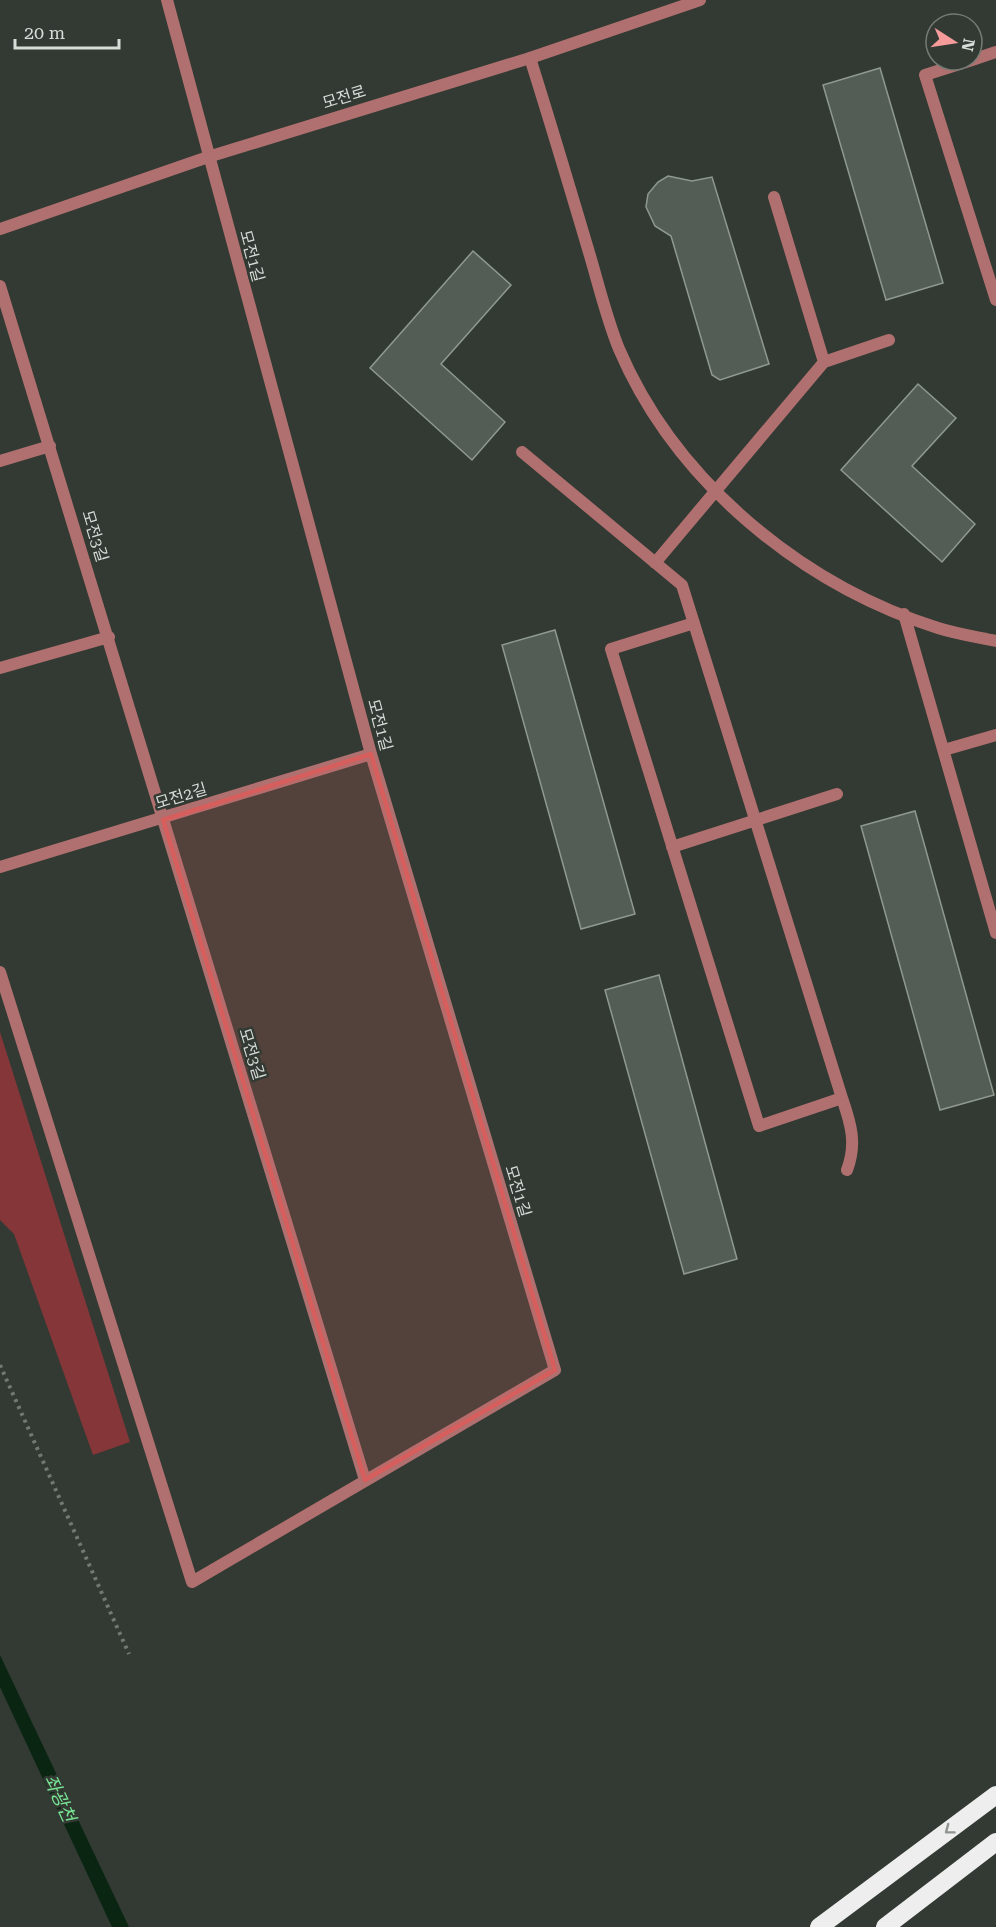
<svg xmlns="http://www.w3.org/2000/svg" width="996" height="1927" font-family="'Roboto Serif','Noto Sans KR',serif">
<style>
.green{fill:#843639}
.water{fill:#0a2512}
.building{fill:#545d55;stroke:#8f9990;stroke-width:1.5}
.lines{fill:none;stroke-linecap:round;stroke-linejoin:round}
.path{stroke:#727973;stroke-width:4;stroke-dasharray:3 4.5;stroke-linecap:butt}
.lane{stroke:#b0706f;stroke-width:12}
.street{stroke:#b0706f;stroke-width:12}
.highway{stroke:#eee;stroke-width:18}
.oneway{stroke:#909490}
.marked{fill:#d65e5d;fill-opacity:0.2;stroke:#d65e5d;stroke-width:4.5;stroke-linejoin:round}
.labels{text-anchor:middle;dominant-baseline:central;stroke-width:5;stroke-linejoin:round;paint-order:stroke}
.street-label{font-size:16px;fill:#d7dcd8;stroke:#323a33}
.water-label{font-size:18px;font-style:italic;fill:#78e594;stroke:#323a33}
</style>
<rect width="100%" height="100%" fill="#323a33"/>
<path class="green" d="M0 1032 130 1442 93 1455 14 1234 0 1220Z"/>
<path class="water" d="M0 1655 129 1927H112L0 1687Z"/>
<path class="building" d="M880 68 943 283 886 300 823 85Z
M668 176 692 181 712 177 769 364 720 380 712 375 671 236 655 226 646 207 648 194 658 182Z
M473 251 511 285 441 364 505 422 472 460 370 368Z
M918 384 956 418 912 466 975 524 942 562 841 470Z
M555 630 635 914 581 929 502 645Z
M915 811 994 1095 940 1110 861 826Z
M659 975 737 1259 684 1274 605 990Z"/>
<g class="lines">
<path class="path" d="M0 1365 129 1654"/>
<path class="lane" d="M530 58C550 121 569 185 588 249 598 282 606 317 619 349 676 482 802 585 938 628 957 634 977 637 996 641
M972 60 925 75 996 300
M972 60 996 52
M774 197 824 362
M522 452 682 585 842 1098 759 1126 611 649 694 623
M655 563 824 362 889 340
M904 614 996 933
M944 750 996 735
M672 847 837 794
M842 1098C851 1124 857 1144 847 1170"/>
<path class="street" d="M0 229 208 157 530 58 700 0
M0 286 365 1480
M0 461 50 446
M0 668 109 637
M0 867 371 754
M0 972 192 1582 555 1370 371 754 167 0"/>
<path class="highway" d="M819 1927 996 1795
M885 1927 996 1842"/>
</g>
<defs><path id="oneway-chevron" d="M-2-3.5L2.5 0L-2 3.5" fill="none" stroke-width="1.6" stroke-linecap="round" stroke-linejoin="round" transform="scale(1.5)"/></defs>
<use class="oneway" href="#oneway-chevron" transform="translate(949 1830) rotate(143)"/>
<path class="marked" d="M371 754 555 1370 365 1480 163 820Z"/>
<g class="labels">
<g class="street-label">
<text transform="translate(344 97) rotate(-17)">모전로</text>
<text transform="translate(252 256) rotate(75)">모전1길</text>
<text transform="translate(95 536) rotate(73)">모전3길</text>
<text transform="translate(380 725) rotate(75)">모전1길</text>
<text transform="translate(181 796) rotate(-17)">모전2길</text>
<text transform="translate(252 1054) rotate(73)">모전3길</text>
<text transform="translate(518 1191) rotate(73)">모전1길</text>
</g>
<g class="water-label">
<text transform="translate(60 1798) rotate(65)">좌광천</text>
</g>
</g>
<g transform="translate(954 42) rotate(102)"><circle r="28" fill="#323a33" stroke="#747b75" stroke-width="1.5"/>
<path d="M0-4.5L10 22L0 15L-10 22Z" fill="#f59b9a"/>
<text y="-9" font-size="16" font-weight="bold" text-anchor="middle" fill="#d7dcd8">N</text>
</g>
<path d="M15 39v9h104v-9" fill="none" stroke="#d7dcd8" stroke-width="3"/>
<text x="24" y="39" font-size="18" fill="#d7dcd8" stroke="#323a33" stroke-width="4.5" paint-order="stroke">20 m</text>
</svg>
